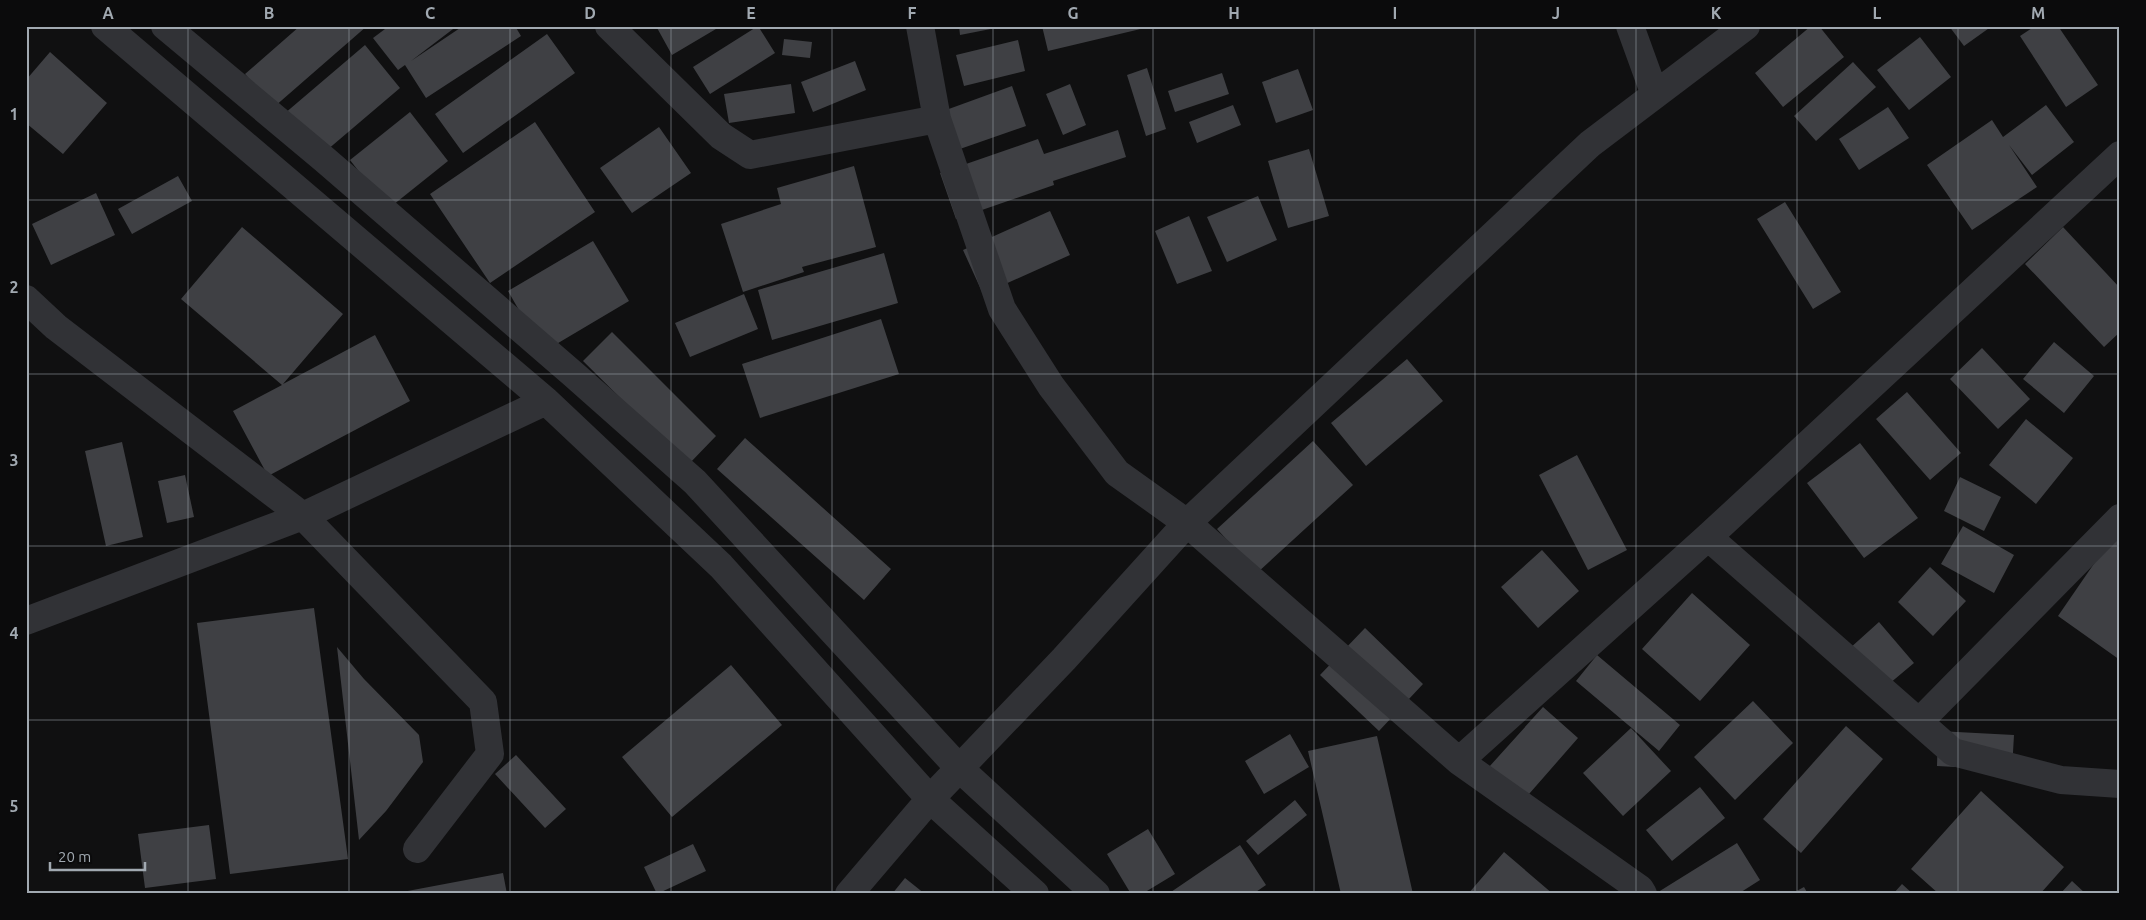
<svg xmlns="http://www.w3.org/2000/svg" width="2146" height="920" font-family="Ubuntu,sans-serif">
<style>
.building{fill:#3f4044}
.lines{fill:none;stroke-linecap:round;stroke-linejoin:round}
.minor{stroke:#313236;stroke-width:28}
.grid{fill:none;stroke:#a1a9b1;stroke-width:1;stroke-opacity:0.55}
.neatline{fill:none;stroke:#a1a9b1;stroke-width:2}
.grid-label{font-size:16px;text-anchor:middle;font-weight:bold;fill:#a1a9b1}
</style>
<rect width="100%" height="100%" fill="#101011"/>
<path class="building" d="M300 26H367L274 107 245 74Z
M389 26H457L411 61 463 26H515L521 36 426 98 405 65 398 70 373 38Z
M656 26H721L672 55Z
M758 26 775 53 710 94 693 67Z
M959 26H1001V27L960 35Z
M1042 26H1149V27L1048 51Z
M1811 26H1819L1844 57 1783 107 1755 73Z
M1949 26H1992L1964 46Z
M2035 26H2058L2098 85 2066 107 2020 36Z
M547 34 575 73 463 153 435 114Z
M1920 37 1951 77 1909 110 1877 70Z
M784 39 812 42 810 58 782 55Z
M1018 40 1025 71 964 86 956 55Z
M365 45 400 88 320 156 284 114Z
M50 52 107 103 63 154 26 123V80Z
M855 61 866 90 813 112 801 82Z
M1853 62 1876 87 1816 141 1794 116Z
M1147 68 1166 129 1146 136 1127 75Z
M1298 69 1313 110 1276 123 1262 82Z
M1222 73 1229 94 1175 112 1168 91Z
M791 84 795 113 729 123 724 94Z
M1070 84 1086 125 1063 135 1046 94Z
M1012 86 1026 126 937 157 924 118Z
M1233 105 1241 125 1197 143 1189 122Z
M2046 105 2074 142 2032 175 2009 145 2037 187 1972 230 1927 165 1992 120 2003 137Z
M1888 107 1909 138 1859 170 1839 139Z
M410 112 448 161 388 209 350 160Z
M535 122 595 212 490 283 430 194Z
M659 127 691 173 632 213 600 168Z
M1118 130 1126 157 1053 181 1054 185 956 219 940 173 1038 139 1044 154Z
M1309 149 1329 216 1288 228 1268 161Z
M854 166 876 247 802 267 804 272 743 292 721 224 781 204 777 188Z
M178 176 192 201 132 234 118 209Z
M96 193 115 235 51 265 32 224Z
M1258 196 1277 240 1227 262 1207 217Z
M1785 202 1841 292 1813 309 1757 219Z
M1050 211 1070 255 983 294 963 250Z
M1189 216 1212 271 1177 284 1155 231Z
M242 227 343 314 283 384 375 335 410 401 268 476 233 411 282 385 181 299Z
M2063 227 2120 288V332L2104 347 2025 264Z
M593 241 629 301 543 352 508 291Z
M884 253 898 303 772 340 758 290Z
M744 294 758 329 690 357 675 323Z
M881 319 899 374 760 418 742 364Z
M612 332 716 436 688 465 583 361Z
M2054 342 2094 376 2064 413 2023 379Z
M1982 348 2030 399 1998 429 1950 379Z
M1407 359 1443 401 1366 466 1331 423Z
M1907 392 1961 453 1930 480 1876 419Z
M2026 419 2073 458 2036 504 1989 465Z
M745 438 891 569 864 600 717 469Z
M1313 441 1353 485 1257 573 1217 529Z
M122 442 143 537 106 546 85 451Z
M1860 443 1918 518 1864 558 1807 483Z
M1577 455 1627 550 1588 570 1539 475Z
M185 475 194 517 167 523 158 481Z
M1960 477 2001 497 1984 531 1944 511Z
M1963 526 2014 555 1994 593 1941 564Z
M2113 536 2120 540V660L2058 616Z
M1542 550 1579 591 1538 628 1501 587Z
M1930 567 1966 601 1933 636 1898 602Z
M1692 593 1750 645 1700 701 1642 649Z
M314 608 348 859 230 874 197 623Z
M1879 622 1914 663 1883 689 1849 649Z
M1365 628 1423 684 1379 731 1320 675Z
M337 647 364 679 419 735 423 762 386 811 359 840Z
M1597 655 1680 725 1659 751 1576 681Z
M731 665 782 725 672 817 622 757Z
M1753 701 1793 743 1735 800 1694 757Z
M1543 707 1578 738 1516 809 1480 777Z
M1846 726 1883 759 1801 853 1763 819Z
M1631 728 1671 771 1623 816 1583 773Z
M1938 731 2014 735 2012 770 1937 766Z
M1290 734 1309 767 1264 794 1245 761Z
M1377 736 1413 894H1341L1308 751Z
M516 755 566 809 545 828 495 774Z
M1700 787 1725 818 1672 861 1646 830Z
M1981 791 2064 867 2040 894H1939L1911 869Z
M1295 800 1307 815 1258 855 1246 841Z
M209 825 216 879 145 888 138 834Z
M1148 829 1175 874 1142 894H1131L1107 854Z
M1737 843 1760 880 1738 894H1655Z
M693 844 706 871 657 894 644 867Z
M1240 845 1266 885 1253 894H1168Z
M1504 852 1553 894H1468Z
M503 873 507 894H397V893Z
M905 878 925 894H892Z
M2072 881 2086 894H2060Z
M1902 884 1913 894H1893Z
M1804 887 1808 894H1791Z"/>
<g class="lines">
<path class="minor" d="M105 26 546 401 721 566 930 799 1035 894
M165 26 324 159 573 374 695 482 959 768 1096 894
M609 26 721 136 750 155 937 119
M920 26 937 119 1002 309 1051 386 1117 473 1187 523 1459 761 1640 889 1643 894
M1630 26 1655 95
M26 299 56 327 303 516 483 702 490 754 417 849
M1708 537 1953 752 2061 780 2120 784
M26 621 303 516 546 401
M1919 722 2120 518
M1459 761 1708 537 2120 155
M849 894 930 799 1064 659 1187 523 1590 144 1746 26"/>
</g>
<path class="grid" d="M188 26V894M349 26V894M510 26V894M671 26V894M832 26V894M993 26V894M1153 26V894M1314 26V894M1475 26V894M1636 26V894M1797 26V894M1958 26V894M26 200H2120M26 374H2120M26 546H2120M26 720H2120"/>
<rect width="2146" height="920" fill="none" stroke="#0b0b0c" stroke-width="55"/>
<path d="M50 862v8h95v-8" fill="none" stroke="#a1a9b1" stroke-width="2.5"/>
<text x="58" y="862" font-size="15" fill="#a1a9b1" stroke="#0b0b0c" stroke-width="4" paint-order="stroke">20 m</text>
<rect x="28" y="28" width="2090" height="864" class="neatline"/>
<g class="grid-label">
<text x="108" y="19">A</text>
<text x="269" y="19">B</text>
<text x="430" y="19">C</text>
<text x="590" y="19">D</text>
<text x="751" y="19">E</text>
<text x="912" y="19">F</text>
<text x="1073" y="19">G</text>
<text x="1234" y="19">H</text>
<text x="1395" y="19">I</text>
<text x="1556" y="19">J</text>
<text x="1716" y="19">K</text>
<text x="1877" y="19">L</text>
<text x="2038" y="19">M</text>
<text x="14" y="120">1</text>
<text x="14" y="293">2</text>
<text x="14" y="466">3</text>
<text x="14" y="639">4</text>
<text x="14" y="812">5</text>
</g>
</svg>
